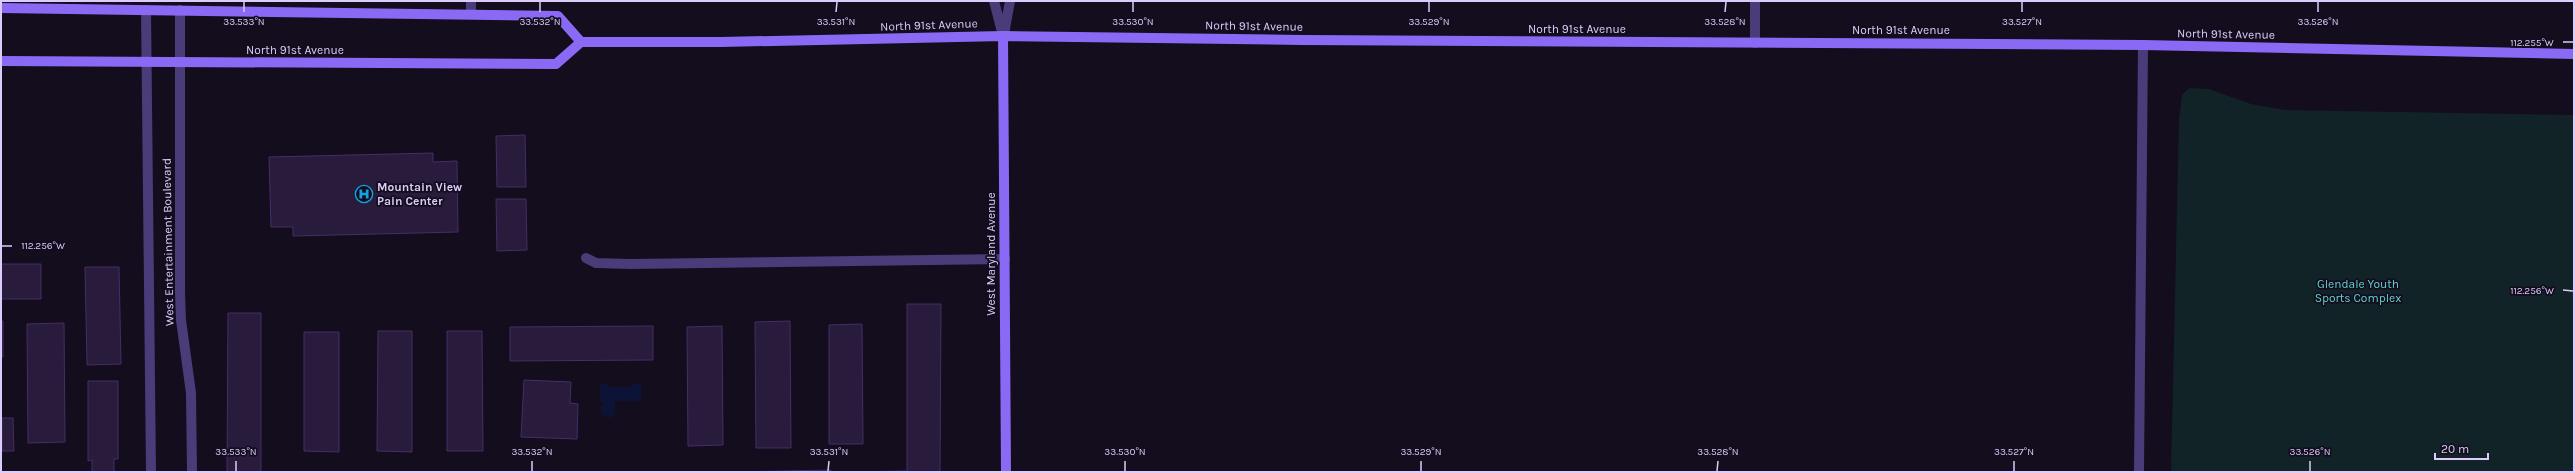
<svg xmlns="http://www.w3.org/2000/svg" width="2575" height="473" font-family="Karla,sans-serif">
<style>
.green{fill:#112326}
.water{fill:#0c1337}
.building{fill:#281b3c;stroke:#452e67}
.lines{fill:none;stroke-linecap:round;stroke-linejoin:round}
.lane{stroke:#4a3b79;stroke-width:10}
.street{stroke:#4a3b79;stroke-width:10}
.secondary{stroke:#8a6af5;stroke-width:10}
.ticks{fill:none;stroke:#dbccfb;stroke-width:1.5}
.labels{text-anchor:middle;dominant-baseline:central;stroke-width:3.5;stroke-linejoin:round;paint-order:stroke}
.street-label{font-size:12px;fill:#dbccfb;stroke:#130d1d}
.poi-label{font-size:12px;font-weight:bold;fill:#dbccfb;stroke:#130d1d;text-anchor:start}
.park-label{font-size:12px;fill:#5fd5d0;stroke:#130d1d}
.ticks-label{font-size:10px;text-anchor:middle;fill:#dbccfb;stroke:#130d1d;stroke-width:3.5;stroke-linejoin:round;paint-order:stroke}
</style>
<rect width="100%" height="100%" fill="#130d1d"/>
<path class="green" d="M2189 88 2209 89 2251 104 2285 110 2574 115V472H2171L2179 119 2182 95Z"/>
<path class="water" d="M600 383 607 384V387H633V384H641V401H615V415H612V418L604 417V414H601V406L603 405V402H600Z"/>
<path class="building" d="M525 135 526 187H497L496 136Z
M433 153V162L457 161 458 232 293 236V227H271L269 157Z
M496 199H526L527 250 497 251Z
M1 264H41V299H1Z
M85 267H119L121 364 87 365Z
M907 304H941L940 472H841L907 471Z
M228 313H261V472H227Z
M1 321H3V357H1Z
M790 321 791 448H756L755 322Z
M64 323 65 442 28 443 27 324Z
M862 324 863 444H829V325Z
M653 326V360L510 361V327Z
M722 326 723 445 688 446 687 327Z
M378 331H412V452L377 451Z
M447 331H482L483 451H447Z
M304 332H339V452L304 451Z
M524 380 571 382 570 403 578 404 577 439 521 437Z
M88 381H118V459H114V472H92V460L88 461Z
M2 418H13L14 451H2Z
M831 470V472H734Z"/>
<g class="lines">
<path class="lane" d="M586 258 596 263 630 264 1005 259
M2139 472 2143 45"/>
<path class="street" d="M994 1 1003 36
M146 10 151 472
M180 10V293L181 320 191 393 192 472
M471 14V1
M1004 34 1010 1
M1755 43V1"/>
<path class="secondary" d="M1 8 558 16 581 42
M1003 36 1006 472
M1 61 556 64 581 42H721L1003 36 1302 40 2143 45 2574 54"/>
</g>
<path class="ticks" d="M244 12V2M540 12V2M836 12 837 2M1133 12V2M1429 12V2M1725 12 1726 2M2022 12V2M2318 12V2M2563 42H2573M2 246H12M2563 290 2573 291M236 471V461M532 471V461M828 471 829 461M1125 471V461M1421 471V461M1717 471 1718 461M2014 471V461M2310 471V461"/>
<defs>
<symbol id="hospital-ring" viewBox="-11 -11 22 22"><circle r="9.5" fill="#130d1d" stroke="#10a4e4" stroke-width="1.5"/><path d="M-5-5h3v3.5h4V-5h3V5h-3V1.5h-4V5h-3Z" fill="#10a4e4"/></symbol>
</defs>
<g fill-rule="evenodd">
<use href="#hospital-ring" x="354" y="184" width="20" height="20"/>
</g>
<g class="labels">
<g class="street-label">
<text transform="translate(929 25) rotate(-2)">North 91st Avenue</text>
<text transform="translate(1254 26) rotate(1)">North 91st Avenue</text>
<text x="1577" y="29">North 91st Avenue</text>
<text x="1901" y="30">North 91st Avenue</text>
<text transform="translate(2226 34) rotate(1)">North 91st Avenue</text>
<text x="295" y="50">North 91st Avenue</text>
<text transform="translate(168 242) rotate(-91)">West Entertainment Boulevard</text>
<text transform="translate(991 254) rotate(-90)">West Maryland Avenue</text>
</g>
<g class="poi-label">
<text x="377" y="187">Mountain View<tspan x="377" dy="14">Pain Center</tspan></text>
</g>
<g class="park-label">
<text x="2358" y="284">Glendale Youth<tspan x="2358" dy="14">Sports Complex</tspan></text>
</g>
</g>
<g class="ticks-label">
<text x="244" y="25">33.533°N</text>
<text x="540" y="25">33.532°N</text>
<text x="836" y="25">33.531°N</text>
<text x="1133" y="25">33.530°N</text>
<text x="1429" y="25">33.529°N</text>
<text x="1725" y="25">33.528°N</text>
<text x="2022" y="25">33.527°N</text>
<text x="2318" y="25">33.526°N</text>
<text x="2532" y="46">112.255°W</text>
<text x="43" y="249">112.256°W</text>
<text x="2532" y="294">112.256°W</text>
<text x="236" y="455">33.533°N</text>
<text x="532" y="455">33.532°N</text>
<text x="829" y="455">33.531°N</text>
<text x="1125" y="455">33.530°N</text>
<text x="1421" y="455">33.529°N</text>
<text x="1718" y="455">33.528°N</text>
<text x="2014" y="455">33.527°N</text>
<text x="2310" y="455">33.526°N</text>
</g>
<rect width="2575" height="473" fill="none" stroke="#dbccfb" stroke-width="4"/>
<path d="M2435 453v6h53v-6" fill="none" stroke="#dbccfb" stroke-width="2"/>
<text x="2441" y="453" font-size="12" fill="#dbccfb" stroke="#130d1d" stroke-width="3" paint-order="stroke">20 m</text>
</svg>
